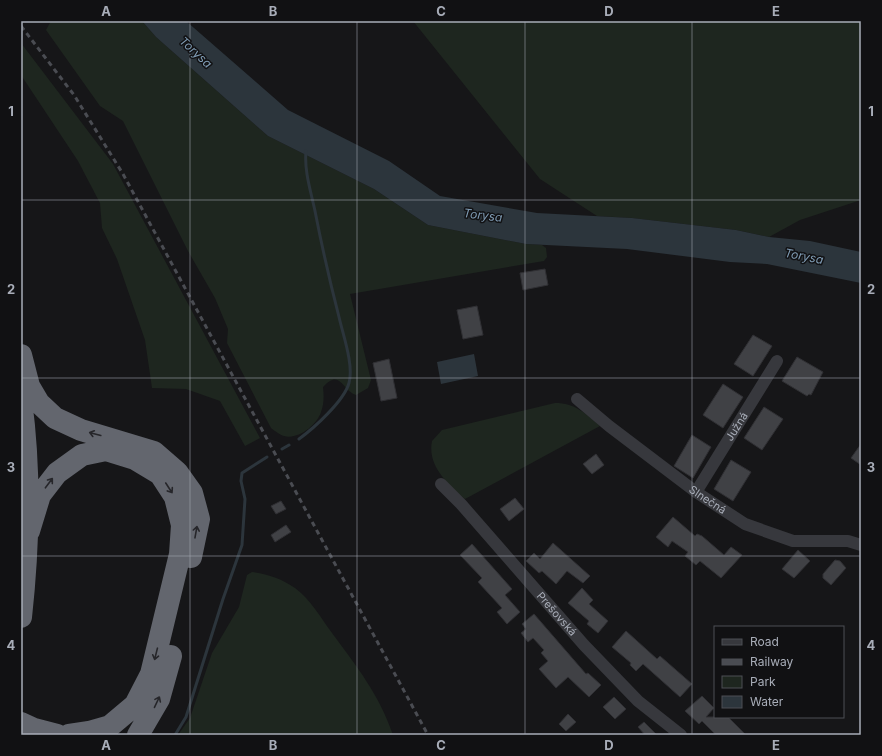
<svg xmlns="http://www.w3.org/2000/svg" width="882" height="756" font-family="Inter,sans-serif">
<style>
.green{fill:#1e261f}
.water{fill:#2c353c}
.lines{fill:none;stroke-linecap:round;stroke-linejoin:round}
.stream{stroke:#2c353c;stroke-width:3}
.building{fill:#404145;stroke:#303034}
.street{stroke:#37383d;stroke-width:12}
.highway{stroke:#63666e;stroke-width:22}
.rail{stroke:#4a4c52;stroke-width:3;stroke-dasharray:5 4;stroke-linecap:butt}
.oneway{stroke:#26262a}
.grid{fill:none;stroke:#a8adb8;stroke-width:1;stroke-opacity:0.55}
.labels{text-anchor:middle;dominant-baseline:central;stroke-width:3;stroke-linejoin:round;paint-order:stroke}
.street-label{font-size:11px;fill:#a8adb8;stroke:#111113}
.water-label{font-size:12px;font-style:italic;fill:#7f9bb3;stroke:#111113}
.neatline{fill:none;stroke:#a8adb8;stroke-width:1.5}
.grid-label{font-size:13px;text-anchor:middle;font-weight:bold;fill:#a8adb8}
</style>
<rect width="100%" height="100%" fill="#161618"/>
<path class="green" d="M51 21H142L156 37 268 136 374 189 428 225 526 244 542 245 546 248 547 257 544 261 350 294 371 380 368 388 356 395C342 390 340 368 323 387 324 395 324 405 321 412 317 425 298 440 284 436 280 435 275 431 271 428L227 343 228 329 215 298 188 251 123 121 100 106 46 30Z
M413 21H861V200L800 220 769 237 736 230 632 218 597 216 540 179Z
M21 43 113 164 260 438 245 446 220 401 186 389 152 388 145 340 117 259 102 228 100 203 78 161 21 75Z
M555 403C575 403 585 413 600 426L465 499C448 484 427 466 432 441L442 430Z
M252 572C268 574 282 579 295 588 310 599 321 618 332 633 357 667 379 694 393 735H178L190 718 212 653 239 607 247 575Z"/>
<path class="water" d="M142 21H186L288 110 389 161 440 196 537 213 632 218 736 230 769 237 810 241 861 252V283L767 264 730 262 627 249 526 244 428 225 374 189 268 136 156 37Z
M474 354 478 376 441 384 437 362Z"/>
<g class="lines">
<path class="stream" d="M299 439C314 428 344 401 349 383 354 365 343 335 339 317 330 282 322 247 315 211 311 192 304 171 306 151
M282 449 289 445
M175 735 186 717 223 599 242 545 245 499 241 481 242 473 267 457"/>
</g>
<path class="building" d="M545 269 548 285 523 290 520 273Z
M477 306 483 335 463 339 457 310Z
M753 335 772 346 753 376 734 364Z
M797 357 823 372 811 395 809 394 807 396 782 381Z
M389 359 397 398 381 401 373 363Z
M723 384 743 397 723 428 703 415Z
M764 407 783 419 762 450 744 438Z
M692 435 711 447 693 478 674 466Z
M861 444V465L851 458Z
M596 454 604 465 592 474 583 464Z
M731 460 751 472 733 501 714 489Z
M515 498 524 509 509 521 500 509Z
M281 501 286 509 276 514 271 506Z
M673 517 695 536 697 534 702 536 724 555 731 547 742 555 721 578 700 561 696 565 685 556 688 552 672 541 668 547 656 537Z
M286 525 291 532 275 542 271 535Z
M553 543 590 576 583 583 567 571 556 584 542 571 539 573 526 561 534 553 540 559Z
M472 544 512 589 505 595 520 612 507 624 497 612 502 608 478 582 482 578 460 555Z
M798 550 810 561 794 578 782 569Z
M835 560 840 561 846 568 831 585 823 578V574Z
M582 588 593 600 589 604 608 621 598 633 587 624 589 621 568 603Z
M534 614 586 674 588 673 601 685 589 697 568 677 556 688 539 669 548 661 541 653 544 650 533 638 528 642 521 633 526 629 522 624Z
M626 631 657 659 660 656 692 684 680 697 643 664 636 671 630 665 631 663 612 647Z
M702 696 714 708 706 717H728L746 735H716L702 721 699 724 685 711Z
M614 697 626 709 615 719 603 707Z
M568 714 576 722 566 731 559 724Z
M644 722 657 735H645L638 727Z"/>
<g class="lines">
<g class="street">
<path id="s1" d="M577 399 609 426 696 492 745 524 793 541H848L861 545"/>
<path id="s2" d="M441 484 461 504 584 645 638 701 681 735"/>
<path id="s3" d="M696 492 777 361"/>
</g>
<path class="highway" d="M21 355 29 386 39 403 55 418 81 430 154 452 177 472 192 493 199 519 191 557
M21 400C31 474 29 544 21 617
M29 531 40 495 57 473 82 455 106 450 135 459 160 474 175 497 182 525 180 554 151 674 135 705 110 726 89 732 69 735
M21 723 34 729 57 735
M138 735 159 699 171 656"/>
<path class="rail" d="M21 26 74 95 123 174 428 735"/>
</g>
<defs><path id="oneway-shaft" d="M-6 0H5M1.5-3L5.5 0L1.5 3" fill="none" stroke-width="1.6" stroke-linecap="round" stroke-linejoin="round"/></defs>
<g class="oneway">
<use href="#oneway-shaft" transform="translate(95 434) rotate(-165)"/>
<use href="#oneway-shaft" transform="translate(49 483) rotate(-53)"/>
<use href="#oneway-shaft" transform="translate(169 488) rotate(57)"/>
<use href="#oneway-shaft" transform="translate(196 532) rotate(-80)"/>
<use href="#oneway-shaft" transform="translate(156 654) rotate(104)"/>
<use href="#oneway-shaft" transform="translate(157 702) rotate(-65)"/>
</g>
<path class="grid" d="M190 21V735M357 21V735M525 21V735M692 21V735M21 200H861M21 378H861M21 556H861"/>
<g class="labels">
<g class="street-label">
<text stroke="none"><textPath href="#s3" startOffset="77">Južná</textPath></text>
<text stroke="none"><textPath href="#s1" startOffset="165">Slnečná</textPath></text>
<text stroke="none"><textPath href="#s2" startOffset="174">Prešovská</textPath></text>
</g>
<g class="water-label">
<text transform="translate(196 52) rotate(43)">Torysa</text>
<text transform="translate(483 215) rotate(7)">Torysa</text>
<text transform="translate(804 256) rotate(11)">Torysa</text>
</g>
</g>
<rect width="882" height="756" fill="none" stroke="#111113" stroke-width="44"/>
<rect x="714" y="626" width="130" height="92" fill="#111113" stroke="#4d4f55"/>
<rect x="722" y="639" width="20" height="6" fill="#37383d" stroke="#4d4f55"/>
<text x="750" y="646" font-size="12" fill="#a8adb8">Road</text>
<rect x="722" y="659" width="20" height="6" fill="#4a4c52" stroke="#4d4f55"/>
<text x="750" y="666" font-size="12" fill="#a8adb8">Railway</text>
<rect x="722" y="676" width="20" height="12" fill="#1e261f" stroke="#4d4f55"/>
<text x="750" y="686" font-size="12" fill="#a8adb8">Park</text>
<rect x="722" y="696" width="20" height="12" fill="#2c353c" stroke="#4d4f55"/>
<text x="750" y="706" font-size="12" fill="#a8adb8">Water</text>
<rect x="22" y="22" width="838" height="712" class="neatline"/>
<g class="grid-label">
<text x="106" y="16">A</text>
<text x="273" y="16">B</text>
<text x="441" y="16">C</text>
<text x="609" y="16">D</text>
<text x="776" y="16">E</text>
<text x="11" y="116">1</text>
<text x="871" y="116">1</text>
<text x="11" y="294">2</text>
<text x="871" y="294">2</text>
<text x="11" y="472">3</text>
<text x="871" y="472">3</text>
<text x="11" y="650">4</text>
<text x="871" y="650">4</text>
<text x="106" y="750">A</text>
<text x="273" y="750">B</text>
<text x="441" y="750">C</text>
<text x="609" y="750">D</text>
<text x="776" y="750">E</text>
</g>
</svg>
